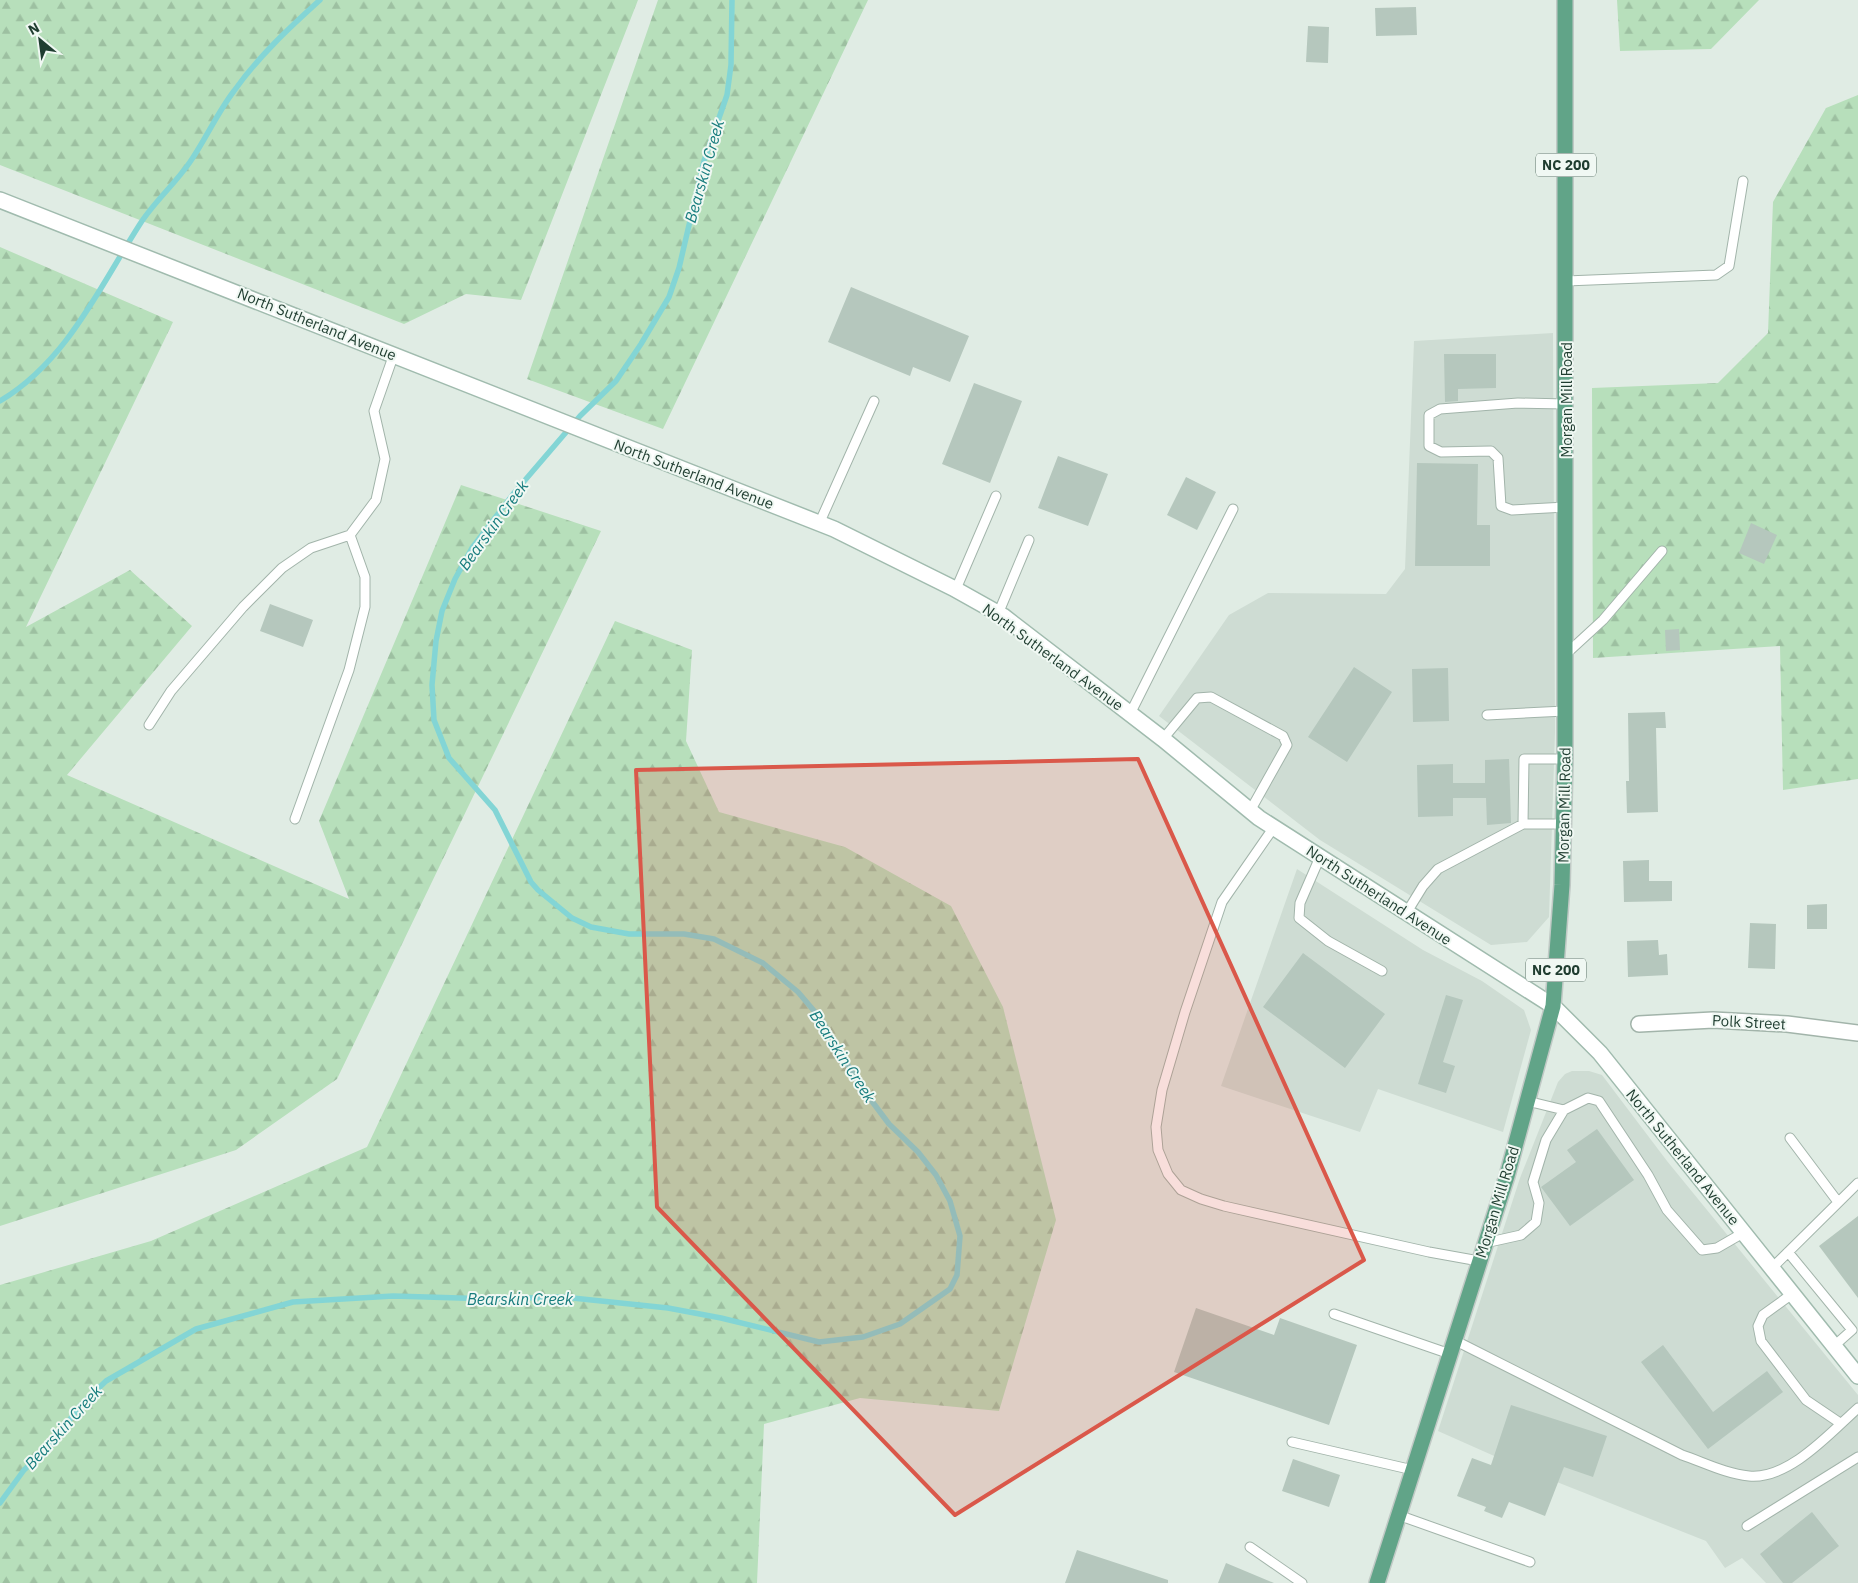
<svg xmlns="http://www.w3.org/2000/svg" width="1858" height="1583" font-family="'IBM Plex Sans',sans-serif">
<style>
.built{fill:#cedcd3}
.forest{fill:url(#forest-firs)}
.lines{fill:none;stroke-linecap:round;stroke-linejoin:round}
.stream{stroke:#83d5d5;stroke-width:5.5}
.building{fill:#b5c7bd}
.lane-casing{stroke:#a2b4aa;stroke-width:11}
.street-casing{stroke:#a2b4aa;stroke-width:18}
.secondary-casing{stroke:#a0bbae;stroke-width:18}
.primary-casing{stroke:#c0c9c5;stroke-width:18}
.lane{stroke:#fff;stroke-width:9}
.street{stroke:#fff;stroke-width:15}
.secondary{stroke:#fff;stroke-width:15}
.primary{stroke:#61a488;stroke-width:15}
.marked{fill:#da584a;fill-opacity:0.2;stroke:#da584a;stroke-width:4;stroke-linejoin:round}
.labels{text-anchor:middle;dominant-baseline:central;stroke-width:4;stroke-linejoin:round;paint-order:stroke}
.shield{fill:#f0f8f3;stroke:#5e756a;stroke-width:1}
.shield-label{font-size:14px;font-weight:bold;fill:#1f3d30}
.street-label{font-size:15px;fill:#1f3d30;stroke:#f0f8f3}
.water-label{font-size:16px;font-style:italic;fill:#167c7d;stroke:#f0f8f3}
</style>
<defs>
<pattern id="forest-firs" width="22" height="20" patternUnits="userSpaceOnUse" patternTransform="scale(1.25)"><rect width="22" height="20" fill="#b7dfbb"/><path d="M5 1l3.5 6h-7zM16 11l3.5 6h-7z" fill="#9dc0a1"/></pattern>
</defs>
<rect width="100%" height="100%" fill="#e0ece4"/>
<path class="built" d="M1553 333 1555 732 1549 917 1527 942 1491 945 1320 840 1159 716 1229 615 1268 593 1386 594 1405 569 1414 341Z
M1297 869 1423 950 1482 981 1524 1010 1531 1030 1503 1132 1378 1089 1360 1132 1221 1086Z
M1572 1071H1589L1602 1075 1667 1161 1858 1395V1583H1766L1742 1558 1725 1568 1706 1541 1519 1467 1438 1431 1520 1178 1558 1082 1565 1074Z"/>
<path class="forest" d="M0 0H638L521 300 466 294 404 324 0 165Z
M658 0H868L663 429 527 379Z
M1617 0H1759L1711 49 1620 51Z
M1858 95V779L1783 790 1780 646 1593 658 1592 388 1718 383 1768 333 1773 202 1826 108Z
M0 247 173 322 26 627 130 570 192 626 67 775 349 899 319 821 461 485 601 531 337 1079 236 1150 0 1226Z
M615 621 692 650 686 741 719 812 845 847 951 906 1003 1007 1056 1220 999 1411 860 1398 764 1424 757 1583H0V1285L151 1241 367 1147Z"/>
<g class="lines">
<path class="stream" d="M0 401C67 361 99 288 140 224 154 202 175 184 190 162 206 139 217 113 234 91 258 57 289 28 320 0
M0 1503 24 1470 50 1446 80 1406 106 1381 196 1329 293 1302 393 1296 493 1299 563 1297 668 1308 721 1318 819 1342 863 1337 900 1324 950 1289 957 1275 960 1236 950 1201 936 1175 918 1152 889 1124 859 1084 821 1019 798 992 763 963 714 939 684 934H629L591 927 572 918 538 890 531 882 495 810 449 758 434 720 432 685 436 641 442 611 455 579 472 548 514 493 580 416 616 381 641 344 669 297 679 268 704 161 727 95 731 65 732 0"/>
</g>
<path class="building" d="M1416 7 1417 35 1376 36 1375 8Z
M1308 26 1329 27 1328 63 1306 62Z
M851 287 969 336 950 382 913 367 910 376 828 342Z
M1444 354H1496V388L1458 389V401L1445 402Z
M974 383 1022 401 990 483 942 464Z
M1058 456 1108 474 1088 526 1038 508Z
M1417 463 1478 464 1477 525H1490V566H1415Z
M1186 477 1216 492 1197 530 1167 515Z
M1751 523 1777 535 1764 564 1739 553Z
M270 604 313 620 303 647 260 631Z
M1679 629 1680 650 1666 651 1665 630Z
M1354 667 1392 692 1347 762 1308 737Z
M1448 668 1449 721 1413 722 1412 669Z
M1665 712 1666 728H1656L1658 812 1627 813 1626 781H1629L1628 713Z
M1509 759 1511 823 1487 825 1486 798H1453V816L1418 817 1417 765 1453 764V783H1485V760Z
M1649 860V881H1672V901L1624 902 1623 861Z
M1827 904V929H1807V905Z
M1750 923 1776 924 1775 969 1748 968Z
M1658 940 1659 955 1667 954 1668 975 1628 977 1627 941Z
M1303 953 1385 1014 1345 1068 1263 1007Z
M1446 995 1463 1000 1443 1062 1455 1066 1446 1093 1418 1084Z
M1597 1129 1634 1180 1570 1226 1541 1187 1576 1162 1567 1150Z
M1858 1216V1298L1819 1246Z
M1196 1308 1274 1335 1280 1318 1357 1345 1329 1425 1174 1372Z
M1663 1345 1713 1412 1767 1371 1783 1392 1708 1449 1641 1362Z
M1511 1405 1607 1436 1593 1477 1564 1467 1545 1516 1509 1502 1502 1518 1484 1511 1486 1507 1457 1496 1472 1458 1491 1465Z
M1293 1459 1340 1475 1329 1507 1282 1491Z
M1812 1512 1839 1546 1792 1583H1783L1760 1554Z
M1077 1550 1168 1580V1583H1065Z
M1226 1563 1274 1583H1218Z"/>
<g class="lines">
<defs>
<path id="lane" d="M1566 281 1716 275 1729 266 1743 181
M1566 404 1518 403 1440 409 1429 415V446L1441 452 1491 451 1498 458 1501 506 1512 510 1566 507
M819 524 874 401
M956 589 996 496
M998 614 1029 540
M1566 654 1603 620 1662 551
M1130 714 1233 509
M1487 715 1565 711
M149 725 171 691 243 607 282 568 311 548 350 535 376 500 385 459 374 411 394 354
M1163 739 1197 698 1211 697 1283 736 1287 745 1250 811
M295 819 349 670 365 607V577L350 535
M1523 824 1524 759H1565
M1274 827 1222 902 1185 1012 1162 1090 1156 1127 1158 1150 1168 1174 1181 1190 1201 1199 1224 1206 1429 1252 1479 1261
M1320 857 1300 903 1299 918 1328 941 1382 971
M1407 912 1423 886 1438 869 1523 824H1564
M1527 1101 1564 1110
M1790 1138 1838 1202
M1485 1243 1521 1235 1536 1222 1539 1203 1533 1182 1546 1140 1564 1110 1588 1098 1599 1101 1648 1175 1667 1210 1702 1250 1717 1248 1743 1233
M1788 1252 1852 1330 1834 1346
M1772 1268 1858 1183
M1792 1294 1763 1315 1758 1326 1761 1341 1806 1400 1840 1423
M1334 1314 1450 1354
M1454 1340 1682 1455C1703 1462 1726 1474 1749 1476 1789 1480 1831 1432 1858 1408
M1292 1442 1413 1470
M1398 1515 1530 1562
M1747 1526 1858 1457
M1250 1547 1302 1583"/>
<path id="street" d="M1639 1024 1713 1020 1787 1024 1858 1033"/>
<path id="secondary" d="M0 200 834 529 953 588 1003 616 1163 739 1259 818 1553 1006 1600 1053 1858 1376"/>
<path id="primary" d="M1377 1583 1507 1176 1553 1006 1562 885 1565 759V0"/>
</defs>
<use href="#lane" class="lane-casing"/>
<use href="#street" class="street-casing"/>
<use href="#secondary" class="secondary-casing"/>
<use href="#primary" class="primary-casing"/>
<use href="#lane" class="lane"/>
<use href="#street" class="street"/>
<use href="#secondary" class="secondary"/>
<use href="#primary" class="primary"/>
</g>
<path class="marked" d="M1138 759 1364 1260 955 1515 657 1207 636 770Z"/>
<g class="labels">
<g class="shield">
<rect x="1536" y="153.5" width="60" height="23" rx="4"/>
<rect x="1526" y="958.5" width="60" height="23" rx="4"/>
</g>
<g class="shield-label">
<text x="1566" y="165">NC 200</text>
<text x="1556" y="970">NC 200</text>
</g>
<g class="street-label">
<text transform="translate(317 324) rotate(22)">North Sutherland Avenue</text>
<text transform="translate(1566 400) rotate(-90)">Morgan Mill Road</text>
<text transform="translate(694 474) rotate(21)">North Sutherland Avenue</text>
<text transform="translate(1053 657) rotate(36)">North Sutherland Avenue</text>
<text transform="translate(1564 805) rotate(-89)">Morgan Mill Road</text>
<text transform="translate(1379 895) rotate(33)">North Sutherland Avenue</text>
<text transform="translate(1749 1022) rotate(3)">Polk Street</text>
<text transform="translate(1683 1157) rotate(51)">North Sutherland Avenue</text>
<text transform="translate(1497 1202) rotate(-73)">Morgan Mill Road</text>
</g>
<g class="water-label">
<text transform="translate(704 171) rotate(-74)">Bearskin Creek</text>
<text transform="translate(493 525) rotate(-54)">Bearskin Creek</text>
<text transform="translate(843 1056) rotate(57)">Bearskin Creek</text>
<text x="520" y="1299">Bearskin Creek</text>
<text transform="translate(63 1427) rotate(-48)">Bearskin Creek</text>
</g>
</g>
<g transform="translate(40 40) rotate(331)" stroke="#f0f8f3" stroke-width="4" paint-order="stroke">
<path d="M0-4L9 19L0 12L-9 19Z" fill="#1f3d30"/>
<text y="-8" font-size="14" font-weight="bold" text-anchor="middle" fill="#1f3d30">N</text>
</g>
</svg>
